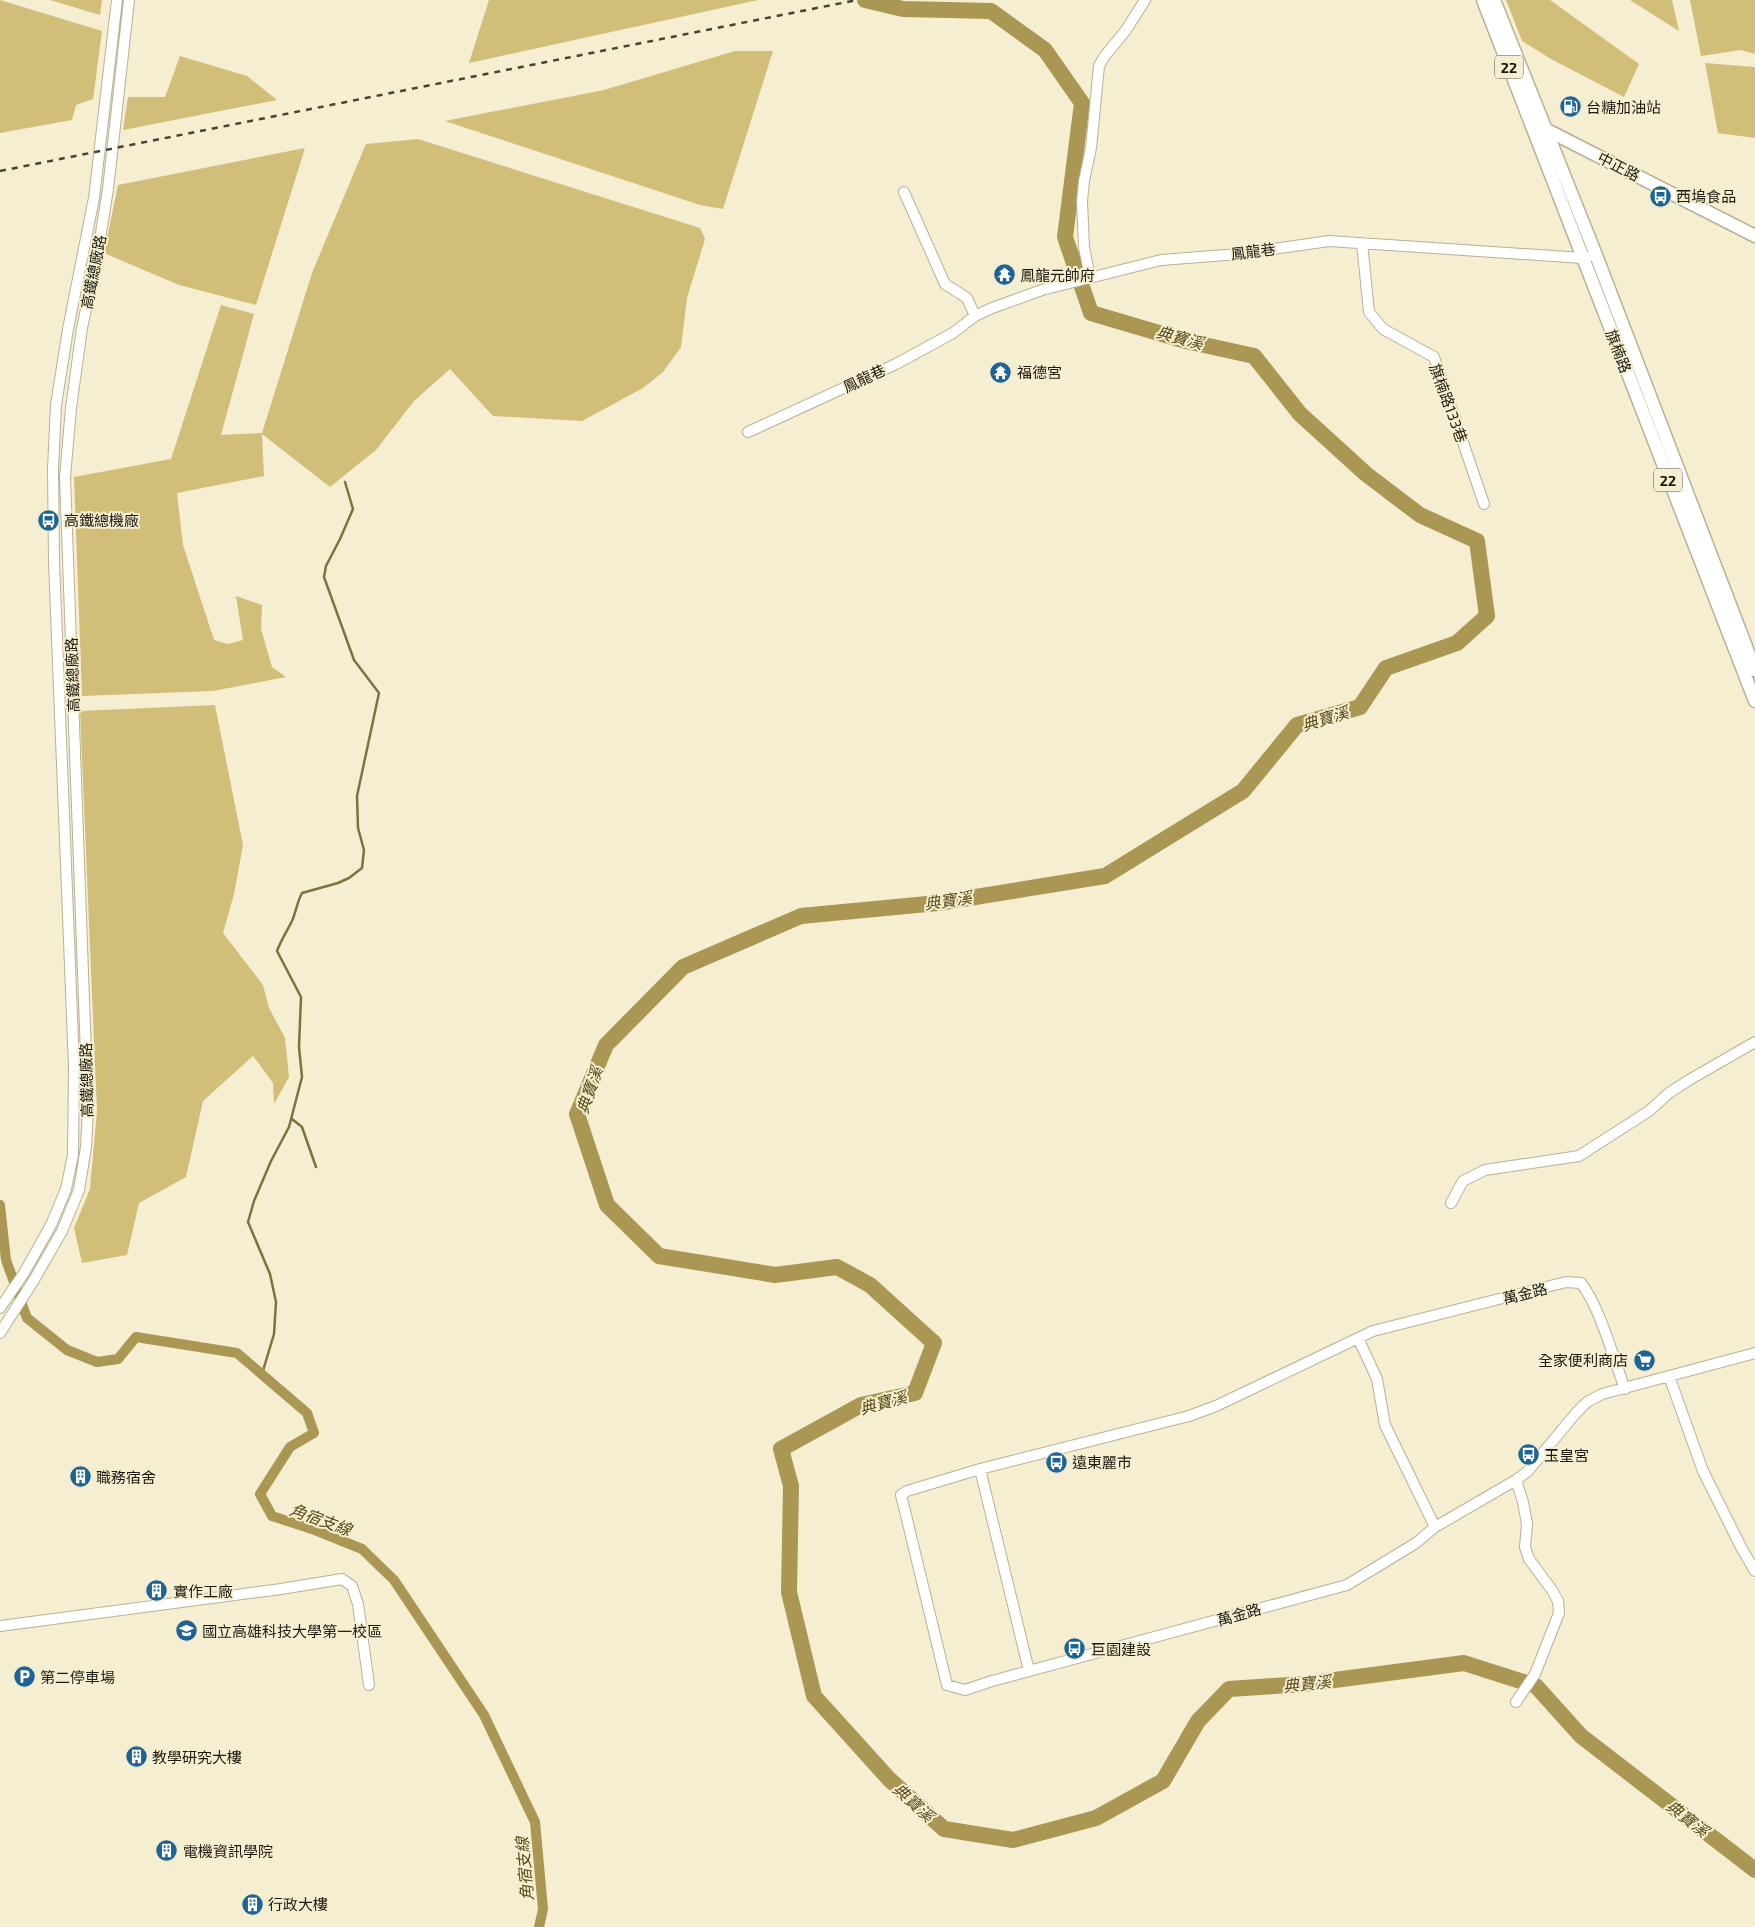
<svg xmlns="http://www.w3.org/2000/svg" width="1755" height="1927" font-family="'Exo 2','Noto Sans TC',sans-serif">
<style>
.forest{fill:#d0be79}
.lines{fill:none;stroke-linecap:round;stroke-linejoin:round}
.stream{stroke:#7f723f;stroke-width:2.5}
.canal{stroke:#a99753;stroke-width:10}
.river{stroke:#a99753;stroke-width:16}
.minor-casing{stroke:#b8b195;stroke-width:12}
.major-casing{stroke:#b8b195;stroke-width:15}
.minor{stroke:#fff;stroke-width:10}
.major{stroke:#fff;stroke-width:12}
.rail{stroke:#474335;stroke-width:2.5;stroke-dasharray:6 6;stroke-linecap:butt}
.labels{text-anchor:middle;dominant-baseline:central;stroke-width:4;stroke-linejoin:round;paint-order:stroke}
.shield{fill:#f5eed1;stroke:#5e5a4a;stroke-width:1}
.shield-label{font-size:14px;font-weight:bold;fill:#1d1a10}
.poi-label{font-size:15px;fill:#1d1a10;stroke:#f5eed1;text-anchor:start}
.street-label{font-size:15px;fill:#1d1a10;stroke:#f5eed1}
.water-label{font-size:16px;font-style:italic;fill:#584b16;stroke:#f5eed1}
</style>
<rect width="100%" height="100%" fill="#f5eed1"/>
<path class="forest" d="M0 0 102 31 93 99 76 105 72 120 0 133Z
M50 0H102L100 15Z
M489 0H758L469 63Z
M1506 0H1550L1639 64 1624 97 1551 59 1522 41Z
M1630 0H1672L1679 31Z
M1690 0H1755V54L1741 50 1701 56Z
M735 51H773L723 209 700 205 445 121 604 90Z
M180 56 247 76 277 100 123 130 128 97H165Z
M1705 63 1755 67V138L1718 133Z
M418 139 700 228 705 239 687 298 681 347 663 372 643 388 582 421 493 416 450 369 414 401 376 450 330 487 262 434 264 476 177 493 183 545 214 640 228 644 243 640 236 596 262 605 261 629 272 667 286 677 213 691 82 696 74 477 171 459 221 305 254 314 221 435 262 433 312 273 366 144Z
M305 148 256 305 179 285 104 253 118 185Z
M215 705 243 845 234 894 223 933 263 985 269 1008 285 1038 289 1077 274 1104 273 1083 253 1056 203 1101 186 1177 139 1203 127 1255 82 1263 74 1228 90 1189 97 1111 80 711Z"/>
<g class="lines">
<path class="stream" d="M292 1119 302 1127 316 1167
M18 1311 27 1318
M262 1374 274 1334 276 1302 270 1274 248 1222 254 1201 271 1161 289 1127 302 1077 299 1047 301 997 277 951C281 940 287 931 292 921 296 912 297 902 302 893L338 883 349 878 362 868 364 850 358 828 357 796 379 693 354 660 324 577 326 566 340 539 353 509 345 482"/>
<path class="canal" d="M0 1205 6 1260 27 1318 67 1350 97 1362 118 1359 136 1337 237 1353 307 1413 314 1433 290 1447 260 1494 272 1516 315 1530 362 1549 394 1580 484 1715 535 1822 543 1909 539 1927"/>
<path class="river" d="M865 0 903 9 991 11 1045 50 1082 103 1065 237 1091 313 1186 341 1254 356 1300 414 1366 474 1420 515 1477 541 1487 616 1457 643 1386 668 1360 707 1297 725 1243 791 1105 876 938 903 801 916 683 967 606 1045 577 1114 607 1205 659 1256 775 1275 837 1267 870 1285 934 1343 915 1393 861 1405 781 1449 791 1486 789 1592 814 1696 889 1779 944 1829 1013 1840 1096 1818 1163 1781 1198 1721 1229 1689 1304 1684 1464 1663 1536 1686 1581 1736 1755 1870"/>
<defs>
<path id="minor" d="M904 192 945 284 967 298 975 316
M1362 243 1369 312 1383 329 1434 357 1484 504
M1090 278 1084 247 1082 201 1084 181 1091 148 1099 66 1104 57 1126 30 1145 0
M748 432 896 364 953 333 975 316 992 308 1042 290 1161 260 1239 254 1329 241 1583 258 1588 257
M1451 1203 1463 1181 1485 1170 1579 1156 1649 1111 1669 1093 1689 1080 1755 1042
M0 1308 24 1273 51 1225 66 1189 73 1155 74 1067 54 562 53 469 56 405 68 329 94 198 117 0
M0 1333 34 1280 62 1231 79 1190 86 1147 88 1110 65 477 71 408 82 328 97 258 108 189 129 0
M1358 1338 1377 1379 1385 1425 1435 1527
M1669 1376 1703 1471 1742 1549 1755 1571
M1625 1389C1614 1360 1600 1307 1581 1283L1566 1282 1373 1331 1216 1406 1189 1416 980 1469 907 1491 901 1495 904 1507 947 1685 965 1690 992 1681 1347 1585 1416 1543 1435 1527 1516 1480 1527 1472 1576 1413 1587 1402 1602 1394 1755 1353
M980 1469 1029 1671
M1516 1480 1523 1502 1527 1524 1525 1547 1529 1559 1552 1590 1558 1601 1559 1613 1535 1674 1516 1702
M0 1626 281 1589 342 1579 352 1586 358 1604 369 1685"/>
<path id="major" d="M1483 0 1755 701
M1494 0 1596 255 1755 670
M1545 129 1755 236"/>
</defs>
<use href="#minor" class="minor-casing"/>
<use href="#major" class="major-casing"/>
<use href="#minor" class="minor"/>
<use href="#major" class="major"/>
<path class="rail" d="M0 171 857 0"/>
</g>
<defs>
<symbol id="fuel-disc" viewBox="-11 -11 22 22"><circle r="9.5" fill="#1c6498" stroke="#f5eed1"/><path d="M-5.5-6h7V0h2V4h1.3V-2.5L3-4.5l.8-.8L6-3V5H2.5V1h-1V6h-7ZM-4.2-4.7v3.2H.2V-4.7Z" fill="#fff"/></symbol>
<symbol id="bus-disc" viewBox="-11 -11 22 22"><circle r="9.5" fill="#1c6498" stroke="#f5eed1"/><path d="M-5-6H5V4H4V6H2V4H-2V6H-4V4H-5ZM-3.5-4V0h7V-4ZM-3.5 1.2v1.5H-2V1.2ZM2 1.2v1.5H3.5V1.2Z" fill="#fff"/></symbol>
<symbol id="temple-disc" viewBox="-11 -11 22 22"><circle r="9.5" fill="#1c6498" stroke="#f5eed1"/><path d="M0-6L5-2H3V0L6.5 2.5H4V6H1.5V3h-3V6H-4V2.5H-6.5L-3 0V-2H-5Z" fill="#fff"/></symbol>
<symbol id="supermarket-disc" viewBox="-11 -11 22 22"><circle r="9.5" fill="#1c6498" stroke="#f5eed1"/><path d="M-6-5.5h2.5l.6 2H6L4.5 2H-2.5L-4.4-4H-6ZM-1.5 3.2a1.3 1.3 0 1 0 .1 0ZM3 3.2a1.3 1.3 0 1 0 .1 0Z" fill="#fff"/></symbol>
<symbol id="building-disc" viewBox="-11 -11 22 22"><circle r="9.5" fill="#1c6498" stroke="#f5eed1"/><path d="M-4-6H4V6H1V3H-1V6H-4ZM-2.5-4.3h1.7v1.8h-1.7ZM.8-4.3h1.7v1.8H.8ZM-2.5-1h1.7V.8h-1.7ZM.8-1h1.7V.8H.8Z" fill="#fff"/></symbol>
<symbol id="university-disc" viewBox="-11 -11 22 22"><circle r="9.5" fill="#1c6498" stroke="#f5eed1"/><path d="M0-5L7-2L0 1L-7-2ZM-4 1L0 2.5L4 1V4Q0 6-4 4Z" fill="#fff"/></symbol>
<symbol id="parking-disc" viewBox="-11 -11 22 22"><circle r="9.5" fill="#1c6498" stroke="#f5eed1"/><path d="M-3.5-5.5H1a3.5 3.5 0 0 1 0 7H-1V5.5H-3.5ZM-1-3.4V-.6H.8a1.4 1.4 0 0 0 0-2.8Z" fill="#fff"/></symbol>
</defs>
<g fill-rule="evenodd">
<use href="#fuel-disc" x="1558" y="94" width="25" height="25"/>
<use href="#bus-disc" x="1648" y="184" width="25" height="25"/>
<use href="#temple-disc" x="992" y="262" width="25" height="25"/>
<use href="#temple-disc" x="988" y="360" width="25" height="25"/>
<use href="#bus-disc" x="36" y="508" width="25" height="25"/>
<use href="#supermarket-disc" x="1632" y="1348" width="25" height="25"/>
<use href="#bus-disc" x="1516" y="1442" width="25" height="25"/>
<use href="#bus-disc" x="1044" y="1450" width="25" height="25"/>
<use href="#building-disc" x="68" y="1464" width="25" height="25"/>
<use href="#building-disc" x="144" y="1578" width="25" height="25"/>
<use href="#university-disc" x="174" y="1618" width="25" height="25"/>
<use href="#bus-disc" x="1062" y="1636" width="25" height="25"/>
<use href="#parking-disc" x="12" y="1664" width="25" height="25"/>
<use href="#building-disc" x="124" y="1744" width="25" height="25"/>
<use href="#building-disc" x="154" y="1838" width="25" height="25"/>
<use href="#building-disc" x="240" y="1892" width="25" height="25"/>
</g>
<g class="labels">
<g class="shield">
<rect x="1495" y="55.5" width="28" height="23" rx="4"/>
<rect x="1654" y="468.5" width="28" height="23" rx="4"/>
</g>
<g class="shield-label">
<text x="1509" y="67">22</text>
<text x="1668" y="480">22</text>
</g>
<g class="poi-label">
<text x="1586" y="107">台糖加油站</text>
<text x="1676" y="196">西塢食品</text>
<text x="1020" y="275">鳳龍元帥府</text>
<text x="1017" y="372">福德宮</text>
<text x="64" y="520">高鐵總機廠</text>
<text x="1628" y="1360" text-anchor="end">全家便利商店</text>
<text x="1544" y="1455">玉皇宮</text>
<text x="1072" y="1462">遠東麗市</text>
<text x="96" y="1477">職務宿舍</text>
<text x="173" y="1591">實作工廠</text>
<text x="202" y="1631">國立高雄科技大學第一校區</text>
<text x="1091" y="1649">巨園建設</text>
<text x="40" y="1677">第二停車場</text>
<text x="152" y="1757">教學研究大樓</text>
<text x="183" y="1851">電機資訊學院</text>
<text x="268" y="1904">行政大樓</text>
</g>
<g class="street-label">
<text transform="translate(1619 166) rotate(27)">中正路</text>
<text transform="translate(1253 251) rotate(-7)">鳳龍巷</text>
<text transform="translate(93 272) rotate(-79)">高鐵總廠路</text>
<text transform="translate(1619 351) rotate(69)">旗楠路</text>
<text transform="translate(864 378) rotate(-25)">鳳龍巷</text>
<text transform="translate(1449 403) rotate(70)">旗楠路133巷</text>
<text transform="translate(72 675) rotate(-92)">高鐵總廠路</text>
<text transform="translate(86 1080) rotate(-91)">高鐵總廠路</text>
<text transform="translate(1525 1293) rotate(-14)">萬金路</text>
<text transform="translate(1239 1614) rotate(-16)">萬金路</text>
</g>
<g class="water-label">
<text transform="translate(1180 337) rotate(15)">典寶溪</text>
<text transform="translate(1325 718) rotate(-17)">典寶溪</text>
<text transform="translate(948 900) rotate(-8)">典寶溪</text>
<text transform="translate(589 1090) rotate(-71)">典寶溪</text>
<text transform="translate(883 1402) rotate(-15)">典寶溪</text>
<text transform="translate(321 1519) rotate(20)">角宿支線</text>
<text transform="translate(1307 1683) rotate(-6)">典寶溪</text>
<text transform="translate(914 1802) rotate(42)">典寶溪</text>
<text transform="translate(1688 1818) rotate(38)">典寶溪</text>
<text transform="translate(524 1869) rotate(-95)">角宿支線</text>
</g>
</g>
</svg>
